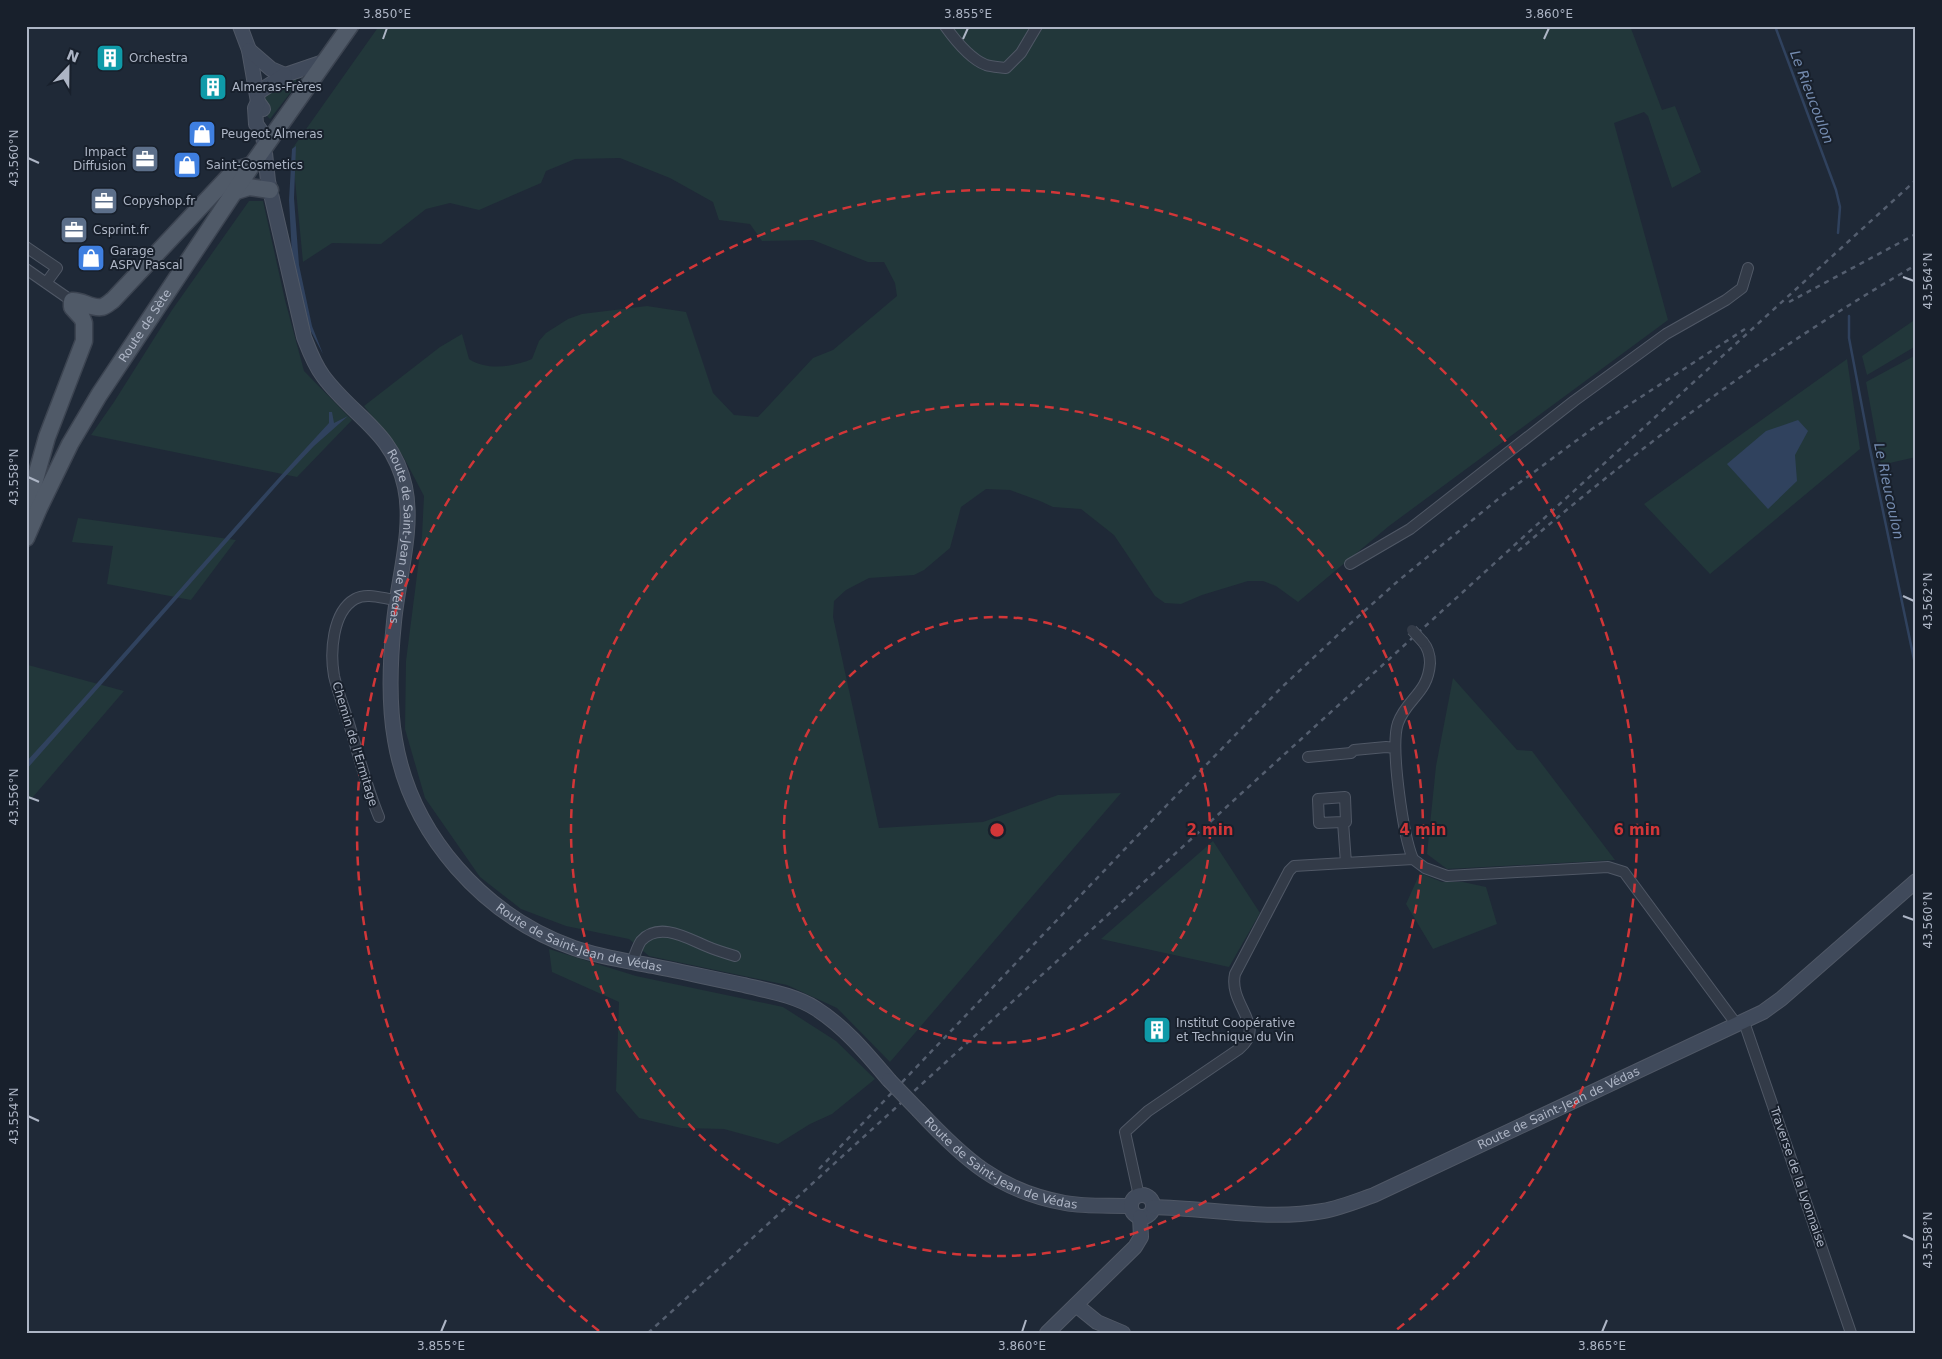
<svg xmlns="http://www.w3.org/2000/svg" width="1942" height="1359" font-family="'DejaVu Sans',sans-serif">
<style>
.green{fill:#22373a}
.water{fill:#30425e}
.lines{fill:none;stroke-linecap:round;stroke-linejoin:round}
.stream{stroke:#30425e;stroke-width:2.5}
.street-casing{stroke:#505866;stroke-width:12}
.secondary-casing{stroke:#505866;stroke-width:16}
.primary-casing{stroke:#3c4451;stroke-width:19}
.street{stroke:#333b48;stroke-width:10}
.secondary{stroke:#404a5b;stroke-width:14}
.primary{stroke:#505a68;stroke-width:16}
.rail{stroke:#545e6f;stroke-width:2.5;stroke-dasharray:5 5;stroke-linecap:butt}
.street-bridge-casing{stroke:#505866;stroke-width:12;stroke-linecap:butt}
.secondary-bridge-casing{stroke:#505866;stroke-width:16;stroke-linecap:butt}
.street-bridge{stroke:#333b48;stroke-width:10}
.secondary-bridge{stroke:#404a5b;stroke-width:14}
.ticks{fill:none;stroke:#adb5c5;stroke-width:2}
.ring{fill:none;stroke:#d23638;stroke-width:2.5;stroke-dasharray:9 6}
.labels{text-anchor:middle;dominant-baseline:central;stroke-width:4;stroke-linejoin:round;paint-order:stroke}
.poi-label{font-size:12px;fill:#adb5c5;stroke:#18202c;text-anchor:start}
.street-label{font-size:12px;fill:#adb5c5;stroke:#18202c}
.water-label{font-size:14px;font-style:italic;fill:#748baf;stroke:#18202c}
.centre{fill:#d23638;stroke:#18202c;stroke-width:2.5}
.ring-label{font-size:15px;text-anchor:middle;font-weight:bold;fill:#d23638;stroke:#18202c;stroke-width:4;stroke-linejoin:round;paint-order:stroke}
.neatline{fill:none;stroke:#adb5c5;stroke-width:2}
.ticks-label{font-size:12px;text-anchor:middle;fill:#adb5c5}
</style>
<rect width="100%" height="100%" fill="#1f2937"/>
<path class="green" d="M379 26H1630L1662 110 1675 106 1701 172 1672 188 1648 116 1644 112 1614 123 1668 320 1389 526 1298 602 1276 586 1263 581H1248L1202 595 1181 604 1165 603 1155 596 1114 535 1081 509 1053 507 1040 501 1010 490 986 489 961 507 950 548 924 570 914 575 869 578 846 590 834 601 833 617 879 828 983 822 1058 795 1121 793 890 1062 837 1008 787 985 649 956 629 939 566 926 521 909 480 877 425 798 405 729 406 661 422 536 424 496 403 456 364 406 440 347 462 334 469 359C487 371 513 367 532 359L539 341 546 333 568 319 582 314 647 306 686 312 713 393 734 415 758 417 813 358 833 350 897 296 895 283 884 262H868L813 240 762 241 750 224 719 220 713 202 670 178 620 158 575 159 546 171 541 183 479 210 450 203 426 209 381 244 332 243 303 262 292 149Z
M289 79H301L270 119 267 116 264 96Z
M249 201H263L285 300 304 371 352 420 297 477 91 435 114 402 172 310Z
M1916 319V346L1867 375 1862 356Z
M1916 355V457L1881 465 1866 382Z
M1847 359 1860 449 1710 574 1644 504Z
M78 518 236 540 191 600 107 584 113 546 72 542Z
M26 642 28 665 124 691 26 805Z
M1453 678 1517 750 1532 751 1615 860 1447 869 1427 854 1436 766Z
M1213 841 1260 913 1229 967 1101 939Z
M1420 873 1442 882H1463L1486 887 1497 924 1433 949 1406 904Z
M549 949 636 976 783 1007 836 1041 875 1079 832 1114 810 1124 778 1144 724 1129 681 1128 639 1118 616 1091 619 1002 552 972Z"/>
<path class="water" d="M296 146 294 198 299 265 312 326 323 354 307 324 292 256 289 200 292 149Z
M329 412H332L334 423 348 416 314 446 280 482 26 770V762C129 650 226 534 329 423Z
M1798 420 1808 431 1795 455 1797 481 1768 509 1727 464 1766 431Z"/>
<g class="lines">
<path class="stream" d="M1775 26 1836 190 1840 207 1838 233
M1849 316V338L1870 449 1916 669"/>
<defs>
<path id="street" d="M945 26C955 40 970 59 986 65 992 67 1000 67 1006 68L1021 53 1037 26
M26 247 57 268 46 283
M26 269 72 301
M1350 564 1410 529 1574 401 1666 334 1726 300 1742 288 1748 268
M1308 757 1351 753 1354 750 1386 747 1395 748
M379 817C367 788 359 757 350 727 345 710 338 693 334 676 330 653 332 612 355 599 367 592 384 599 396 600
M1343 822H1346L1345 797 1318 799 1319 823 1343 822 1346 863
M1413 859C1403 835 1390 746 1398 723 1407 698 1428 694 1430 663 1430 655 1428 648 1423 642
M632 962C635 955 637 947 641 941 659 921 687 938 706 946 715 950 725 953 735 956
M1744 1022 1851 1333
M1139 1196 1125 1132 1148 1111 1239 1049C1268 1026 1228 1005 1235 974L1289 871 1294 866 1413 859 1425 868 1447 876 1608 867 1624 872 1737 1025"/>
<g id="secondary">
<path d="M240 26 249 50 258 102 263 109"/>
<path d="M249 50 271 69 285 75 326 61"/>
<path d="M257 93 285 75"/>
<path id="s1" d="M258 102 255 108 256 124 263 134 268 181 304 337C309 350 314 364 323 376 353 417 393 431 405 487 414 529 398 579 394 622 390 661 388 701 395 740 411 835 484 916 574 948 600 957 627 961 653 966 684 972 714 979 744 985 768 991 794 995 815 1008 845 1027 867 1054 889 1080"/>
<path id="s2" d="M919 1111C963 1158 998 1191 1065 1203 1087 1207 1109 1205 1131 1206"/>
<circle cx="1142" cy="1206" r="11"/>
<path id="s3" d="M1153 1207C1209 1208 1267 1221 1323 1211 1340 1208 1357 1201 1374 1195L1763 1012 1781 999 1916 881"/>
<path d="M1076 1305 1097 1322 1123 1333"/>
<path d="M1047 1333 1135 1247 1141 1237 1140 1217"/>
</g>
<g id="primary">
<path d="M233 192 249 187 270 190"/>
<path d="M26 512 47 437 84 341V323L82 318 72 307V301C82 300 91 309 102 307 106 306 110 302 113 300L235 170 252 165"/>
<path id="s4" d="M26 538 39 508 70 444 99 395 252 165 350 26"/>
</g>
</defs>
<use href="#street" class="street-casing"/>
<use href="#secondary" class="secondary-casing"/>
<use href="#primary" class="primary-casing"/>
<use href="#street" class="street"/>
<use href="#secondary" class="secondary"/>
<use href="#primary" class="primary"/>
<path class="rail" d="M1789 302 1916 234
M1518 551C1642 444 1774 347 1916 265
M819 1169 1167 805 1280 689 1342 631 1398 581 1503 495 1592 429 1745 329
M648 1333 1916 180"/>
<defs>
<path id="street-bridge" d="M1412 630 1423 642"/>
<path id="secondary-bridge" d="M889 1080 919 1111"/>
</defs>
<use href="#street-bridge" class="street-bridge-casing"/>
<use href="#secondary-bridge" class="secondary-bridge-casing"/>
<use href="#street-bridge" class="street-bridge"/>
<use href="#secondary-bridge" class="secondary-bridge"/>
</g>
<path class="ticks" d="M383 39 387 28M963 39 968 28M1544 39 1549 28M28 158 39 163M1903 277 1914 281M28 477 39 482M1903 596 1914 601M28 797 39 801M1903 916 1914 920M28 1116 39 1121M1903 1235 1914 1240M441 1332 446 1320M1022 1332 1026 1320M1602 1332 1607 1320"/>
<g class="ring">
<circle cx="997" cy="830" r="213"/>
<circle cx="997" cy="830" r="426"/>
<path d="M599 1331A640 640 0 1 1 1395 1331"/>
</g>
<defs>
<symbol id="building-square" viewBox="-11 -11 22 22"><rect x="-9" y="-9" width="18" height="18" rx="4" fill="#0f9aa8" stroke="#18202c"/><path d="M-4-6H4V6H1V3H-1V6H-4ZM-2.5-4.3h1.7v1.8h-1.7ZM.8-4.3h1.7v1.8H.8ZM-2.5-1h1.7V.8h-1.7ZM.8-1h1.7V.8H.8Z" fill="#fff"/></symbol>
<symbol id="shop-square" viewBox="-11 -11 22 22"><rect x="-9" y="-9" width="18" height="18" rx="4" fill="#3f7fe0" stroke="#18202c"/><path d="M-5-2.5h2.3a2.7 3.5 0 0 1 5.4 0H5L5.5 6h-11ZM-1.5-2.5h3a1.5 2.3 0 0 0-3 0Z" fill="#fff"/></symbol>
<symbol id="office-square" viewBox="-11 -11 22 22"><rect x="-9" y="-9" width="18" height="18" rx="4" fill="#5c6f8a" stroke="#18202c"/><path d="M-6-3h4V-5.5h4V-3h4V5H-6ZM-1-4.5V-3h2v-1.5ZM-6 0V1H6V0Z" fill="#fff"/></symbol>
</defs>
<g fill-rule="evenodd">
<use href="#building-square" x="94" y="42" width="32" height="32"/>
<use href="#building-square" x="197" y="71" width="32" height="32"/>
<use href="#shop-square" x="186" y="118" width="32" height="32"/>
<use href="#office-square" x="129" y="143" width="32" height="32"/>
<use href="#shop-square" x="171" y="149" width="32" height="32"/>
<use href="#office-square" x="88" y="185" width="32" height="32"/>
<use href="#office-square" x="58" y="214" width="32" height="32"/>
<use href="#shop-square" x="75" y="242" width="32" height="32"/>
<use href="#building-square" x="1141" y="1014" width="32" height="32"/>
</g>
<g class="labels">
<g class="poi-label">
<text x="129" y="58">Orchestra</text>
<text x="232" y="87">Almeras-Frères</text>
<text x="221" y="134">Peugeot Almeras</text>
<text x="126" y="152" text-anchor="end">Impact<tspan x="126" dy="14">Diffusion</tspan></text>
<text x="206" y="165">Saint-Cosmetics</text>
<text x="123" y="201">Copyshop.fr</text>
<text x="93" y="230">Csprint.fr</text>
<text x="110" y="251">Garage<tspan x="110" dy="14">ASPV Pascal</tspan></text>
<text x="1176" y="1023">Institut Coopérative<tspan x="1176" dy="14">et Technique du Vin</tspan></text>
</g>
<g class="street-label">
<text stroke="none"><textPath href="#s4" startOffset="244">Route de Sète</textPath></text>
<text stroke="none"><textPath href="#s1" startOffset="475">Route de Saint-Jean de Védas</textPath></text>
<text transform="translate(355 744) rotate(73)">Chemin de l'Ermitage</text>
<text stroke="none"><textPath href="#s1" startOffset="969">Route de Saint-Jean de Védas</textPath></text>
<text stroke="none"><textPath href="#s3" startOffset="428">Route de Saint-Jean de Védas</textPath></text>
<text stroke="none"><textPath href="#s2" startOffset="100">Route de Saint-Jean de Védas</textPath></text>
<text transform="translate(1798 1177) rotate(71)">Traverse de la Lyonnaise</text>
</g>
<g class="water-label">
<text transform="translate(1812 97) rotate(69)">Le Rieucoulon</text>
<text transform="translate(1889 491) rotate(78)">Le Rieucoulon</text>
</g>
</g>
<circle cx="997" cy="830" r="8" class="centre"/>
<g class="ring-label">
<text x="1210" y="835">2 min</text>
<text x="1423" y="835">4 min</text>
<text x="1637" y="835">6 min</text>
</g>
<rect width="1942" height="1359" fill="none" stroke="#18202c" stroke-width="55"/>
<g transform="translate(68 68) rotate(22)" stroke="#18202c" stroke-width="4" paint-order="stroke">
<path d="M0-4L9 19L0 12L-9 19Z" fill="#adb5c5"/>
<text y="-8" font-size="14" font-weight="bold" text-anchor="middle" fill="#adb5c5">N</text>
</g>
<rect x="28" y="28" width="1886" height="1304" class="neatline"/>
<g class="ticks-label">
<text x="387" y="18">3.850°E</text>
<text x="968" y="18">3.855°E</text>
<text x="1549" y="18">3.860°E</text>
<text transform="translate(14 158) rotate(-90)" y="4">43.560°N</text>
<text transform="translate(1928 281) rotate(-90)" y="4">43.564°N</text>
<text transform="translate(14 477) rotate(-90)" y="4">43.558°N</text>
<text transform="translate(1928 601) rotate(-90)" y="4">43.562°N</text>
<text transform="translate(14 797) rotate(-90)" y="4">43.556°N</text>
<text transform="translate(1928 920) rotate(-90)" y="4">43.560°N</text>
<text transform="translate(14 1116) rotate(-90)" y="4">43.554°N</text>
<text transform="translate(1928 1240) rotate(-90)" y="4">43.558°N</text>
<text x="441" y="1350">3.855°E</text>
<text x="1022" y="1350">3.860°E</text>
<text x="1602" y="1350">3.865°E</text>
</g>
</svg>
